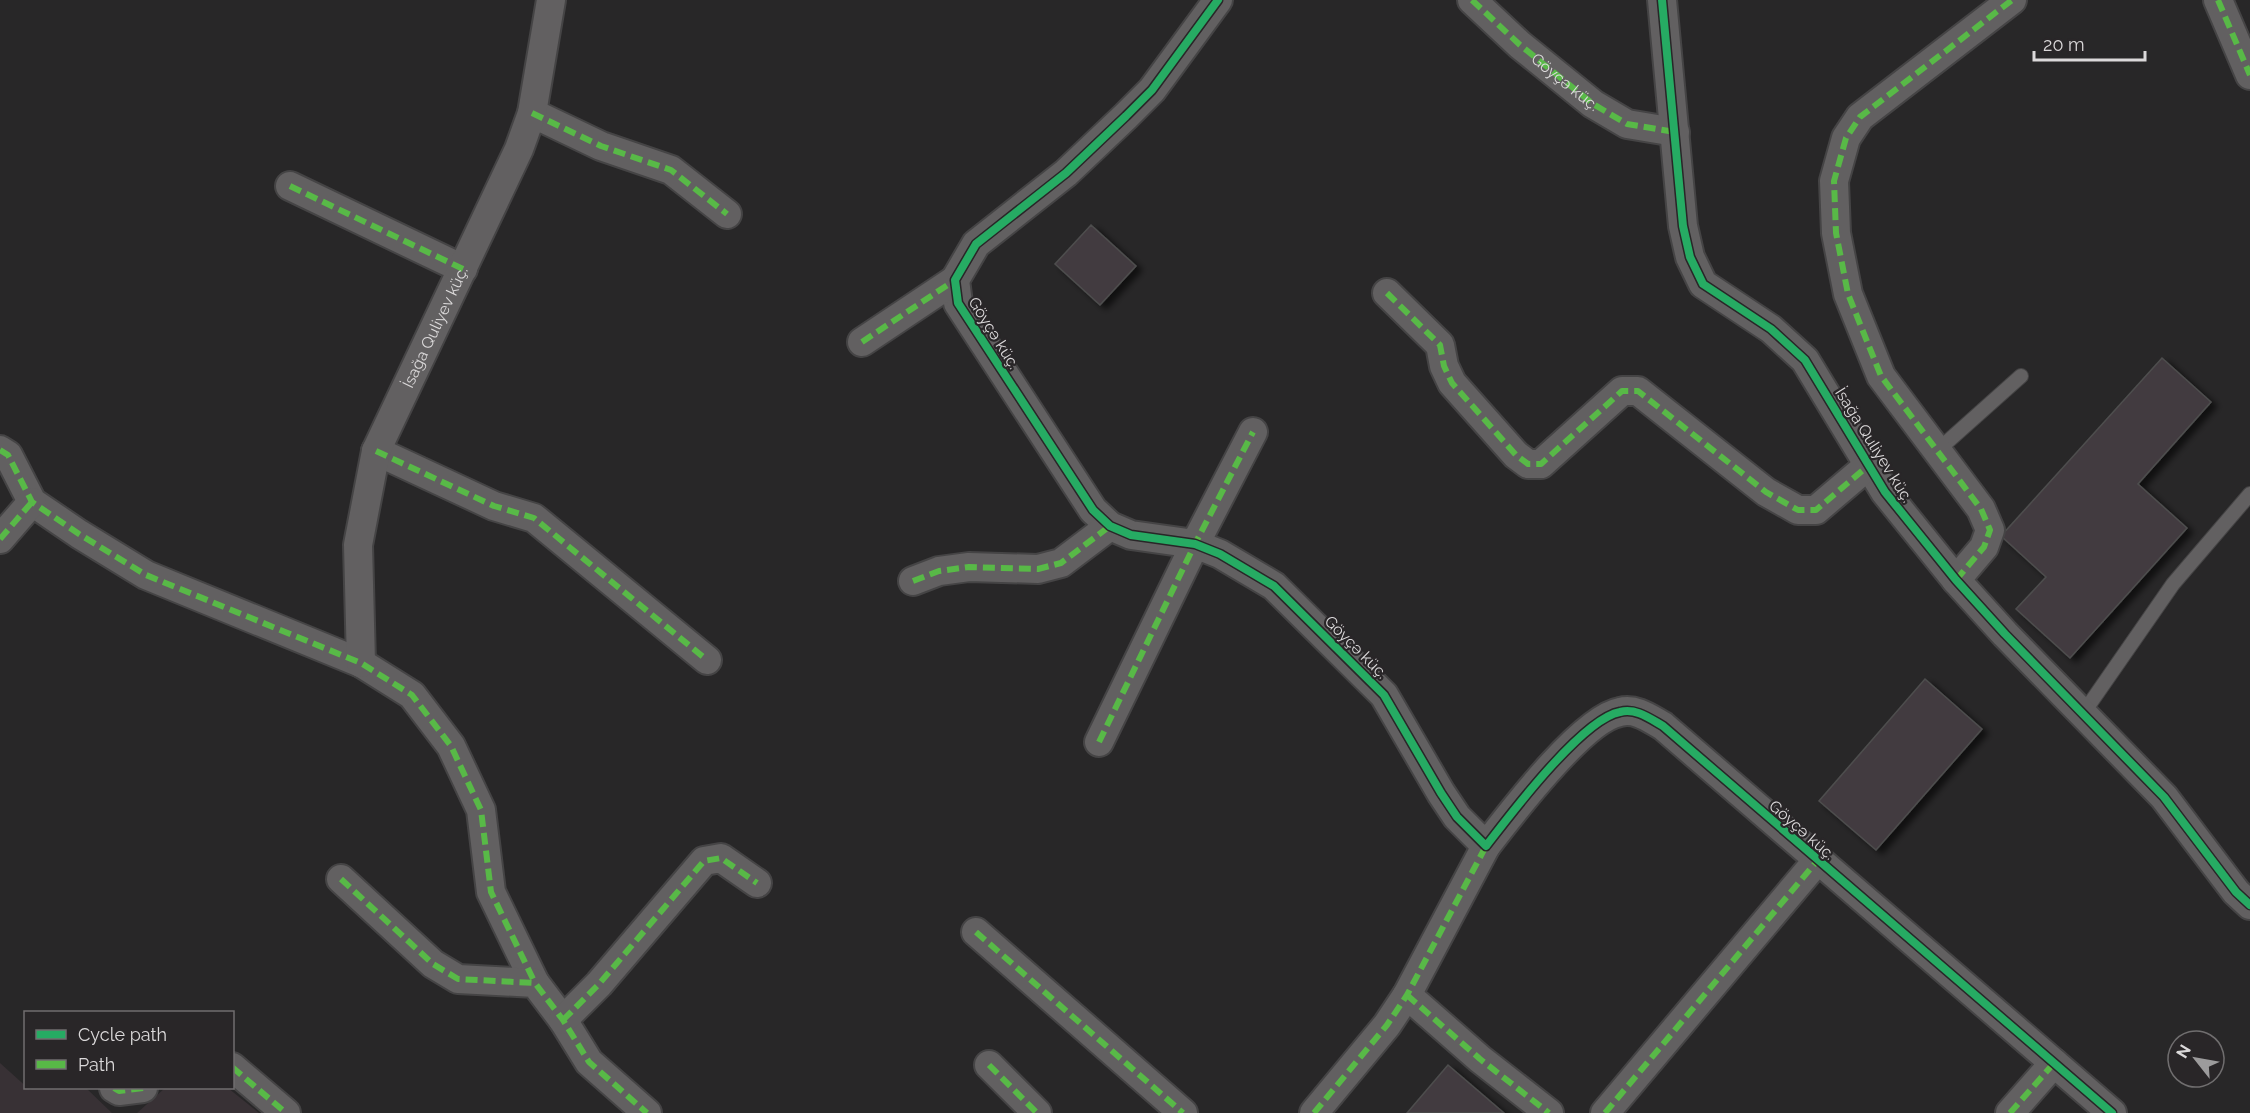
<svg xmlns="http://www.w3.org/2000/svg" width="2250" height="1113" font-family="Raleway,sans-serif">
<style>
.built{fill:#383135}
.building{fill:#433b40;stroke:#4e4e4e;stroke-width:1.5;filter:url(#shadow)}
.lines{fill:none;stroke-linecap:round;stroke-linejoin:round}
.service-casing{stroke:#454445;stroke-width:16}
.minor-casing{stroke:#454445;stroke-width:32}
.service{stroke:#626061;stroke-width:14}
.minor{stroke:#626061;stroke-width:28}
.quiet{stroke:#58b947;stroke-width:6;stroke-dasharray:12 6;stroke-linecap:butt}
.cycleway-casing{stroke:#292628;stroke-width:11}
.cycleway{stroke:#26ab63;stroke-width:8}
.labels{text-anchor:middle;dominant-baseline:central;stroke-width:4.5;stroke-linejoin:round;paint-order:stroke}
.street-label{font-size:16px;fill:#dbd9da;stroke:#292628}
</style>
<defs>
<filter id="shadow"><feDropShadow dx="6" dy="4" stdDeviation="3" flood-color="#0009"/></filter>
</defs>
<rect width="100%" height="100%" fill="#282728"/>
<path class="built" d="M0 1063 30 1090 33 1088H86L112 1113H0Z
M165 1088H228L259 1113H137Z"/>
<path class="building" d="M1091 225 1136 266 1100 305 1055 264Z
M2162 358 2211 402 2138 484 2187 528 2070 658 2016 609 2046 577 2001 536Z
M1925 679 1982 729 1876 850 1819 801Z
M1448 1065 1504 1113H1407Z"/>
<g class="lines">
<defs>
<path id="service" d="M1937 451 2021 376
M2082 715 2173 584 2250 494"/>
<g id="minor">
<path d="M1218 0 1152 90 1126 116 1066 173 976 244 955 280 958 303 1093 510 1110 526 1131 535 1195 544 1220 554 1274 586 1384 695 1441 793 1457 817 1486 846C1510 815 1582 719 1620 712 1636 708 1649 718 1663 726L2112 1113"/>
<path d="M1472 0 1520 45 1593 104 1627 124 1675 132"/>
<path d="M1662 0 1683 226 1690 257 1703 284 1771 329 1805 360 1885 492 1956 580 2005 634 2164 797 2236 892 2250 905"/>
<path d="M2218 0 2250 75"/>
<path d="M532 113 601 146 671 170 727 214"/>
<path d="M290 186 463 269"/>
<path d="M1387 293 1440 345 1444 366 1452 383 1516 455 1528 464H1541L1622 391H1638L1766 492 1798 510H1816L1869 465"/>
<path d="M862 342 955 280"/>
<path d="M0 450 8 455 32 502 79 534 146 575 361 663 412 695 451 746 481 810 491 892 535 983"/>
<path d="M376 451 494 506 534 518 707 660"/>
<path d="M0 539 32 502"/>
<path d="M1956 580 1984 547 1990 530 1981 509 1881 376 1848 294 1836 233 1834 181 1846 138 1860 117 2012 0"/>
<path d="M913 581 939 571 969 567 1038 569 1061 563 1110 526"/>
<path id="s1" d="M361 663 358 545 376 451 519 149 532 113 551 0"/>
<path d="M1099 742 1195 544 1253 432"/>
<path d="M341 879 433 964 458 979 535 983 563 1020 589 1062 647 1113"/>
<path d="M976 932 1183 1113"/>
<path d="M1407 995 1480 1059 1549 1113"/>
<path d="M563 1020 599 984 704 861 721 858 757 883"/>
<path d="M989 1065 1037 1113"/>
<path d="M232 1067 286 1113"/>
<path d="M114 1088 119 1091 143 1088"/>
<path d="M1314 1113 1387 1025 1407 995 1486 846"/>
<path d="M1605 1113 1817 861"/>
<path d="M2010 1113 2054 1063"/>
</g>
</defs>
<use href="#service" class="service-casing"/>
<use href="#minor" class="minor-casing"/>
<use href="#service" class="service"/>
<use href="#minor" class="minor"/>
<g class="quiet">
<path id="s2" d="M1472 0 1520 45 1593 104 1627 124 1675 132"/>
<path d="M2218 0 2250 75"/>
<path d="M532 113 601 146 671 170 727 214"/>
<path d="M290 186 463 269"/>
<path d="M1387 293 1440 345 1444 366 1452 383 1516 455 1528 464H1541L1622 391H1638L1766 492 1798 510H1816L1869 465"/>
<path d="M862 342 955 280"/>
<path d="M0 450 8 455 32 502 79 534 146 575 361 663 412 695 451 746 481 810 491 892 535 983"/>
<path d="M376 451 494 506 534 518 707 660"/>
<path d="M0 539 32 502"/>
<path d="M1956 580 1984 547 1990 530 1981 509 1881 376 1848 294 1836 233 1834 181 1846 138 1860 117 2012 0"/>
<path d="M913 581 939 571 969 567 1038 569 1061 563 1110 526"/>
<path d="M1099 742 1195 544 1253 432"/>
<path d="M341 879 433 964 458 979 535 983 563 1020 589 1062 647 1113"/>
<path d="M976 932 1183 1113"/>
<path d="M1407 995 1480 1059 1549 1113"/>
<path d="M563 1020 599 984 704 861 721 858 757 883"/>
<path d="M989 1065 1037 1113"/>
<path d="M232 1067 286 1113"/>
<path d="M114 1088 119 1091 143 1088"/>
<path d="M1314 1113 1387 1025 1407 995 1486 846"/>
<path d="M1605 1113 1817 861"/>
<path d="M2010 1113 2054 1063"/>
</g>
<defs>
<path id="cycleway" d="M1218 0 1152 90 1126 116 1066 173 976 244 955 280 958 303 1093 510 1110 526 1131 535 1195 544 1220 554 1274 586 1384 695 1441 793 1457 817 1486 846C1510 815 1582 719 1620 712 1636 708 1649 718 1663 726L2112 1113
M1662 0 1683 226 1690 257 1703 284 1771 329 1805 360 1885 492 1956 580 2005 634 2164 797 2236 892 2250 905"/>
</defs>
<use href="#cycleway" class="cycleway-casing"/>
<use href="#cycleway" class="cycleway"/>
</g>
<g class="labels">
<g class="street-label">
<text stroke="none"><textPath href="#s2" startOffset="124">Göyçə küç.</textPath></text>
<text stroke="none"><textPath href="#s1" startOffset="351">İsağa Quliyev küç.</textPath></text>
<text transform="translate(994 333) rotate(58)">Göyçə küç.</text>
<text transform="translate(1874 445) rotate(58)">İsağa Quliyev küç.</text>
<text transform="translate(1356 647) rotate(45)">Göyçə küç.</text>
<text transform="translate(1802 830) rotate(41)">Göyçə küç.</text>
</g>
</g>
<rect x="24" y="1011" width="210" height="78" fill="#292628" stroke="#706e6f" stroke-width="1.5"/>
<rect x="36" y="1030" width="30" height="9" fill="#26ab63" stroke="#706e6f" stroke-width="1.5"/>
<text x="78" y="1041" font-size="18" fill="#dbd9da">Cycle path</text>
<rect x="36" y="1060" width="30" height="9" fill="#58b947" stroke="#706e6f" stroke-width="1.5"/>
<text x="78" y="1071" font-size="18" fill="#dbd9da">Path</text>
<g transform="translate(2196 1059) rotate(301)"><circle r="28" fill="#292628" stroke="#706e6f" stroke-width="1.5"/>
<path d="M0-4.5L10 22L0 15L-10 22Z" fill="#9c9b9c"/>
<text y="-9" font-size="16" font-weight="bold" text-anchor="middle" fill="#dbd9da">N</text>
</g>
<path d="M2034 51v9h111v-9" fill="none" stroke="#dbd9da" stroke-width="3"/>
<text x="2043" y="51" font-size="18" fill="#dbd9da" stroke="#292628" stroke-width="4.5" paint-order="stroke">20 m</text>
</svg>
